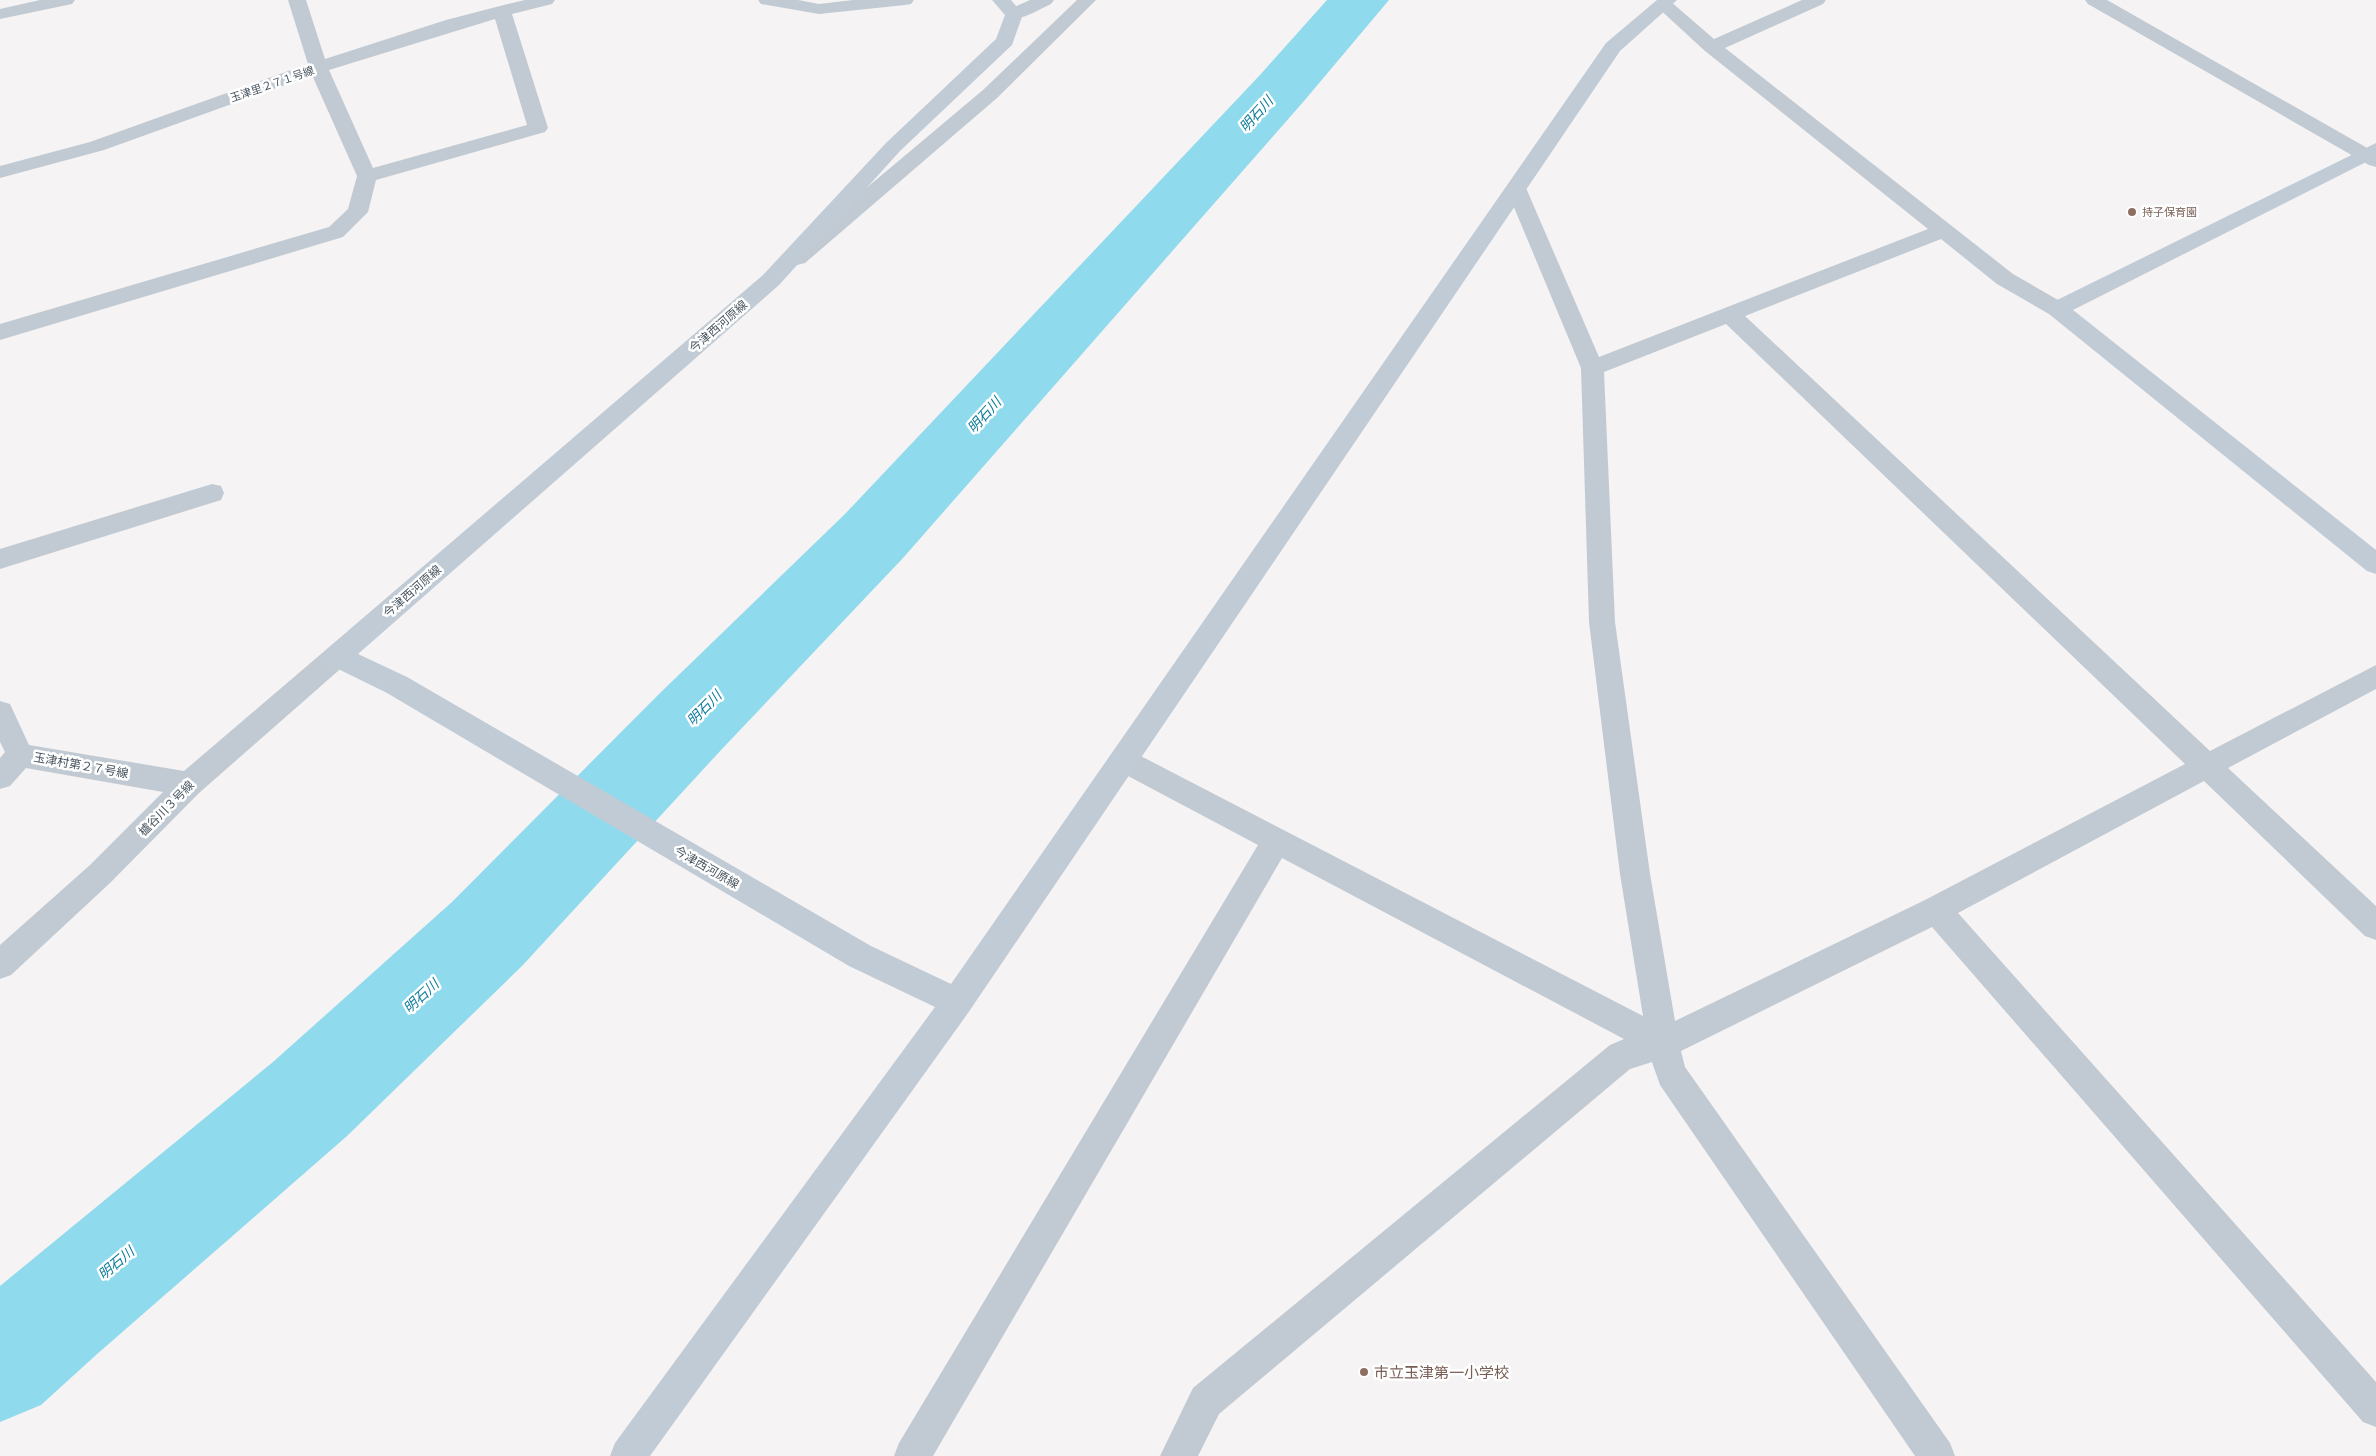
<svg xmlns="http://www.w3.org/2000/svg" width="2376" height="1456" font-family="Poppins,'Noto Sans JP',sans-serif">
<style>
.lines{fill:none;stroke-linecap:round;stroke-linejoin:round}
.river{fill:#90daee;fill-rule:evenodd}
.street{fill:#c1cad2;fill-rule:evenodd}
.secondary{fill:#c1cbd6;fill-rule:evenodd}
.education-dot{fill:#8d6e63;stroke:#fff;stroke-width:2}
.labels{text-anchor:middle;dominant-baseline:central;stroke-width:5;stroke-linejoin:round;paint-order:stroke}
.far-street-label{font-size:11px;fill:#4a5661;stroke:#fff}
.far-education-label{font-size:11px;fill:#785e54;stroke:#fff;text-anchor:start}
.street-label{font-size:12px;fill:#4a5661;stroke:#fff}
.water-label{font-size:14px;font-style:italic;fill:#0c7c9b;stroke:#fff}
.near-education-label{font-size:15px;fill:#785e54;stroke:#fff;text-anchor:start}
</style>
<rect width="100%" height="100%" fill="#f5f3f3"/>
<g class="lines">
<path class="river" d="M1327 0H1389L1304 101 903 558 722 749 522 966 347 1136 96 1355 41 1405 0 1422V1286L273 1062 452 902 658 695 845 514 1260 75Z"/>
<path class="street" d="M40 0H75L72 4 0 19V9Z
M288 0H306L325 59 446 20 496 7 525 0H555L552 4 512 14 548 128 545 132 376 180 368 212 343 237 0 340V324L329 227 348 209 357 176 312 75 104 150 0 178V166L90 142 308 64ZM495 19 527 125 373 168 329 70Z
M758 0H798L819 4 853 0H914L911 4 905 5 819 14 767 5 761 4Z
M1030 0H1054L1051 4C1038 10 1022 21 1008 18L1005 14 1008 10Z
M1077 0H1096L997 98 805 263 797 265 789 263 786 258 789 253 983 90Z
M1666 0 1670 1 1714 39 1802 0H1826L1823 4 1725 48 2013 274 2065 304 2068 309 2065 314 2057 317 2049 314 1997 284 1941 239 1745 316 2210 751 2376 665V689L2228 768 2376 906V940L2365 936 2204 781 1958 913 2376 1382V1427L2363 1422 1932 927 1681 1051 1685 1067 1950 1443 1955 1456H1915L1660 1085 1652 1062 1630 1069 1219 1414 1198 1456H1160L1193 1388 1610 1045 1624 1039 1282 858 933 1456H894L899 1443 1258 845 1113 768 1109 760 1113 752 1123 748 1133 752 1643 1016 1620 874 1589 622 1581 368 1506 188 1509 183 1516 182 1523 183 1526 188 1599 357 1928 229 1705 51 1655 5 1658 1ZM1726 324 2185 764 1925 900 1675 1021 1650 874 1615 622 1604 372Z
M2085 0H2107L2376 153V167L2369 165 2088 4Z
M212 484 221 486 224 493 221 500 0 569V549Z
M337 645 346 648 350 656 346 664 199 793 110 883 11 975 0 979V945L90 865 163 792 26 768 10 786 0 789V758L5 752 0 742V701L10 704 29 745 184 771 328 648Z"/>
<path class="secondary" d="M992 0H1011L1023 14 1012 45 900 151 779 285 358 654 407 677 871 946 951 984 1606 43 1657 0H1677L1620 51 968 1013 650 1456H610L615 1443 935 1007 849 966 387 693 328 664 324 656 328 648 763 275 886 143 996 39 1005 15Z
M2376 143V157L2073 310 2376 550V574L2367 571 2049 314 2046 309 2049 304Z"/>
</g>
<g class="education-dot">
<circle cx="2132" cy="212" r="5"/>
<circle cx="1364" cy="1372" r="5"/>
</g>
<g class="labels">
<g class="far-street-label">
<text transform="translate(272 84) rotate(-19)">玉津里２７１号線</text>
</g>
<g class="far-education-label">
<text x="2142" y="212">持子保育園</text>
</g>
<g class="street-label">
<text transform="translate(718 326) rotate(-41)">今津西河原線</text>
<text transform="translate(412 591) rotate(-41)">今津西河原線</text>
<text transform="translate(81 765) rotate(10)">玉津村第２７号線</text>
<text transform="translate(166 808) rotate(-45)">櫨谷川３号線</text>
<text transform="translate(707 867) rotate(30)">今津西河原線</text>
</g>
<g class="water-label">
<text transform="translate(1256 114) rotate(-48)">明石川</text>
<text transform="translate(984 415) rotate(-48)">明石川</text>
<text transform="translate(704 708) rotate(-45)">明石川</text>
<text transform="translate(421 996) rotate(-43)">明石川</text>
<text transform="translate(116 1263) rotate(-40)">明石川</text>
</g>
<g class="near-education-label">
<text x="1374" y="1372">市立玉津第一小学校</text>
</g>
</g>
</svg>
